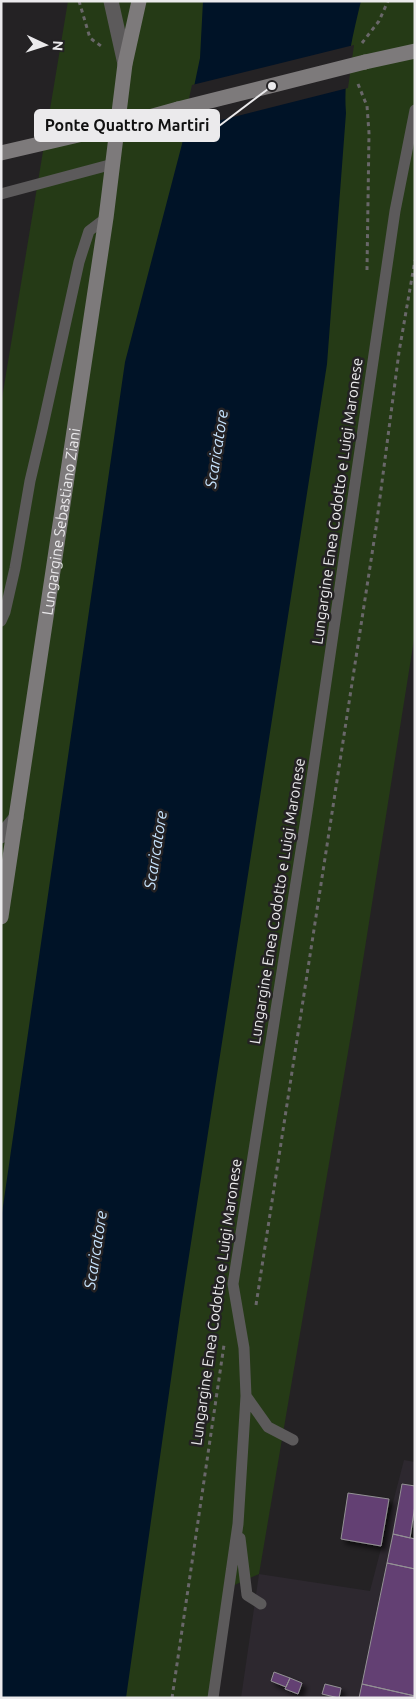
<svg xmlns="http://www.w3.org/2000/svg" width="416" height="1699" font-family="Ubuntu,sans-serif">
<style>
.built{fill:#2d282f}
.green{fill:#253a16}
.water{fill:#001327}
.pier{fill:#242224}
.building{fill:#634173;stroke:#949295;filter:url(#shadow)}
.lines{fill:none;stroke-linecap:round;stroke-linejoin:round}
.path{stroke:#696769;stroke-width:3;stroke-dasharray:4 4;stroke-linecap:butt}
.lane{stroke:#5c5a5b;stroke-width:11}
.street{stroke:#5c5a5b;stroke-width:15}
.secondary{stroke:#7d7a7b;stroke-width:15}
.secondary-bridge{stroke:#7d7a7b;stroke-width:15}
.labels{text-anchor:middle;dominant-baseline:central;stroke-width:5;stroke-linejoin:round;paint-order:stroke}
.street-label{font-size:15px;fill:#ebeaec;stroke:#242224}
.water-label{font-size:16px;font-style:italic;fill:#c7e4fe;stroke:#242224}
.leader{fill:none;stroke:#ebeaec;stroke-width:2}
.callout-dot{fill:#ebeaec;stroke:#242224;stroke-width:2}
.callout{fill:#ebeaec;stroke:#ebeaec;stroke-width:2}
.callout-label{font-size:16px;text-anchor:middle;font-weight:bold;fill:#111}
</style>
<defs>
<filter id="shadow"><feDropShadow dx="4.5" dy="4.5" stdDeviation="2.5" flood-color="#0009"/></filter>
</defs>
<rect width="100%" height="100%" fill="#242224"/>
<path class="built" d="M404 1460 415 1462V1698H241L259 1574 370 1591Z"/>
<path class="green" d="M68 1H415V633L354 1017 259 1574 228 1588 214 1698H1V404Z"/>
<path class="water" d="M203 1H361C352 38 343 76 346 113L327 364 182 1301 126 1698H1V1220L125 362 182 144 200 58Z"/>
<path class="pier" d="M354 45 348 88 182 130 192 85Z"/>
<path class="building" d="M402 1484 415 1486V1505L410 1538 393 1534Z
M348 1493 389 1499 381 1546 341 1539Z
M393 1534 415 1539V1569L387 1563Z
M387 1563 415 1569V1696L362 1684Z
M274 1672 290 1678 286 1687 271 1681Z
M290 1678 302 1683 298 1694 285 1689Z
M325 1684 341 1688 339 1698 322 1694Z
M362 1684 415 1696V1698H359Z"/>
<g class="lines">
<path class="path" d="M79 1 90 38 101 46
M362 43 379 21 388 1
M358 84 367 106 369 133 367 270
M256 1305 376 528 399 352 415 260
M172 1698 224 1345"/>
<path class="lane" d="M1 194 113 164
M1 621 5 612 15 568 30 481 42 430 79 262 89 231 106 218
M246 1396 268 1427 293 1440
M240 1538 247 1595 261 1604
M213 1698 238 1524 246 1396 244 1348 233 1284 307 812 395 211 415 110"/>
<path class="street" d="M111 1 125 64
M1 836 16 818"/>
<g class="secondary">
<path d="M365 62 415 51"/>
<path d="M1 153 117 126 178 109"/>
<path id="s1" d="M1 917 106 218 125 64 139 1"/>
</g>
<path class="secondary-bridge" d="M178 109 365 62"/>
</g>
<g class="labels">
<g class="street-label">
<text transform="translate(337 501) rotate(-82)">Lungargine Enea Codotto e Luigi Maronese</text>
<text stroke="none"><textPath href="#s1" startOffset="400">Lungargine Sebastiano Ziani</textPath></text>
<text transform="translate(277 901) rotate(-81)">Lungargine Enea Codotto e Luigi Maronese</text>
<text transform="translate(216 1302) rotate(-82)">Lungargine Enea Codotto e Luigi Maronese</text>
</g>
<g class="water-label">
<text transform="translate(216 449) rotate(-81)">Scaricatore</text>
<text transform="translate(155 850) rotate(-81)">Scaricatore</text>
<text transform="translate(95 1250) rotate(-81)">Scaricatore</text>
</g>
</g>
<path class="leader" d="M272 86L219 126"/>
<circle class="callout-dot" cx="272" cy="86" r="5"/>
<rect class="callout" x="35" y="110" width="184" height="31" rx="5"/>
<g class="callout-label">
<text x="127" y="131">Ponte Quattro Martiri</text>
</g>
<rect width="416" height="1699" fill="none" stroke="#ebeaec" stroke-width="5"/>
<g transform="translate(45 45) rotate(94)" stroke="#242224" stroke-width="4" paint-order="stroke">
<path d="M0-4L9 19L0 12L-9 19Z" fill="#ebeaec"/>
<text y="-8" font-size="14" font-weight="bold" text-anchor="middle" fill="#ebeaec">N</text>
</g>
</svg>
